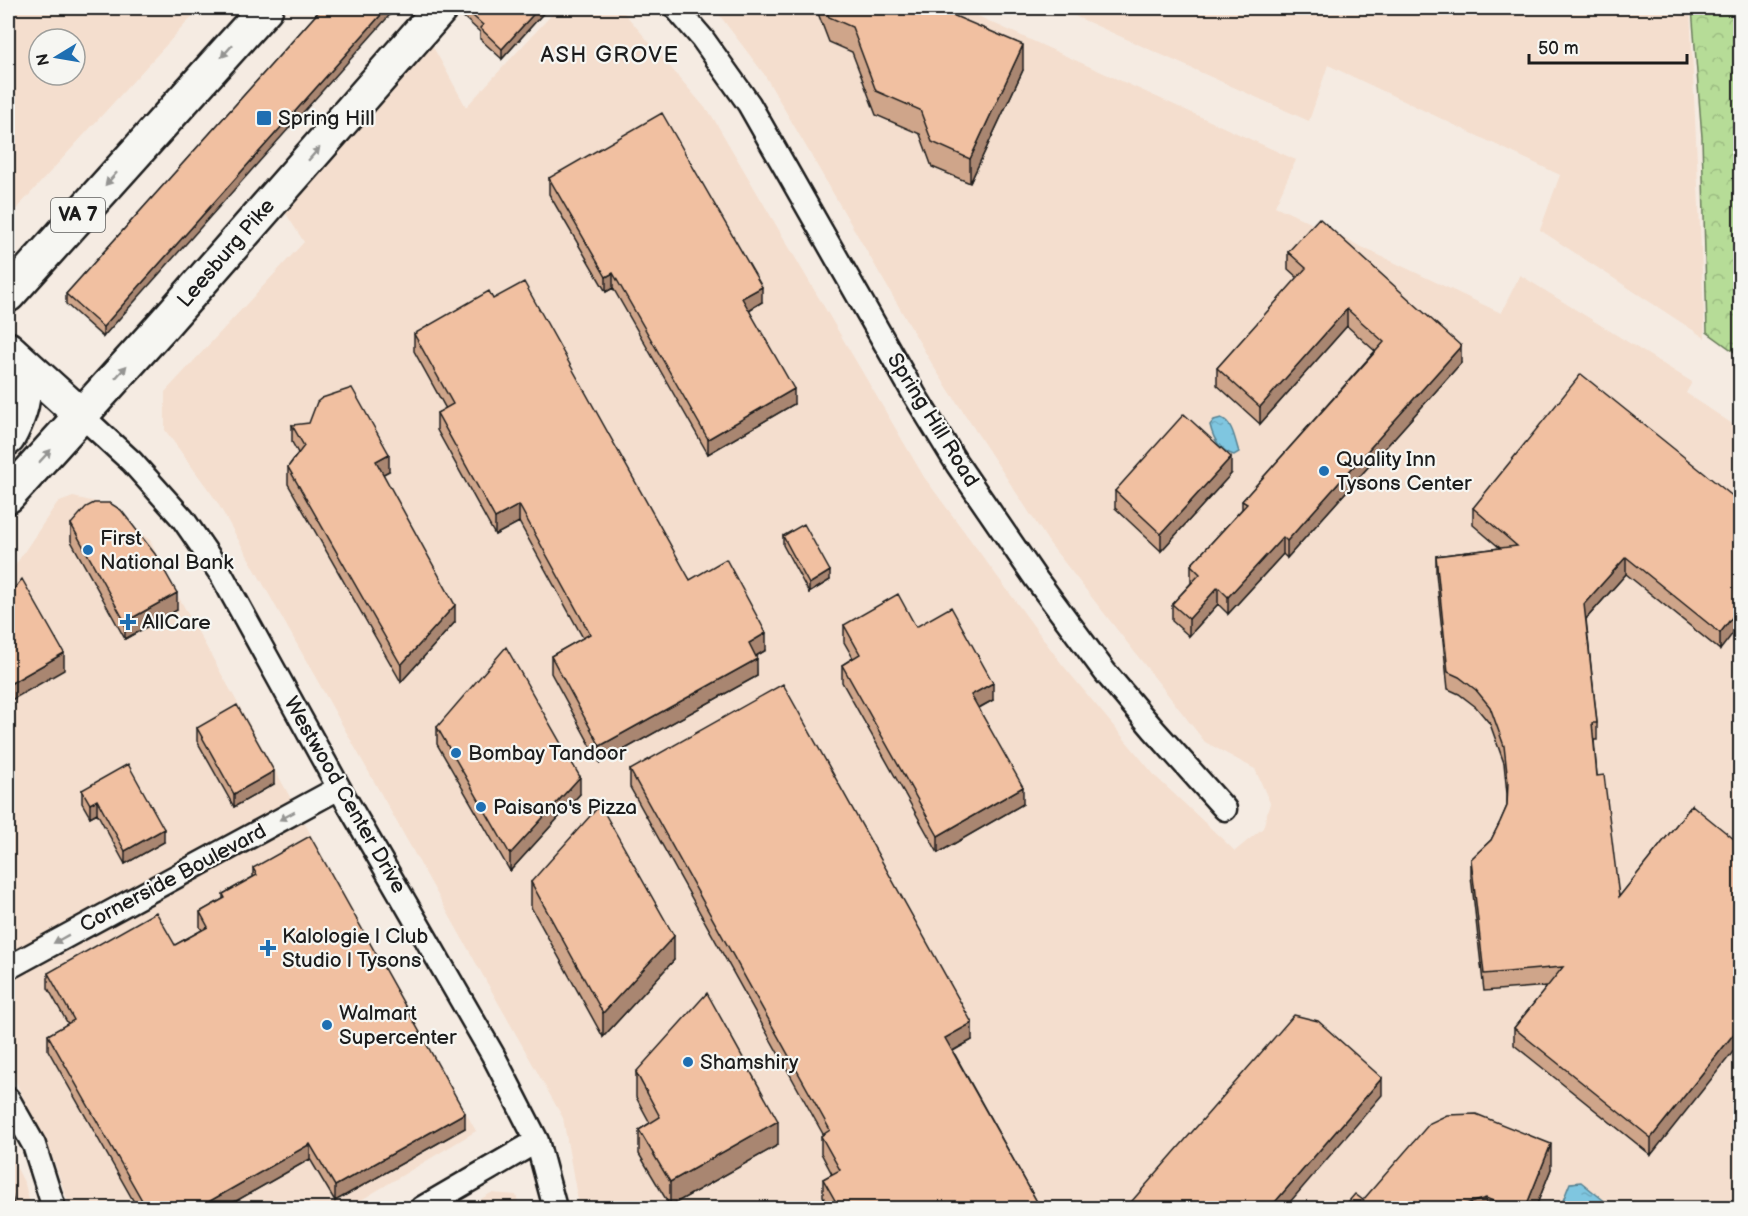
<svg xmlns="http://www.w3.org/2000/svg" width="1748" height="1216" font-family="'Balsamiq Sans',sans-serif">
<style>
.built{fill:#f4dece;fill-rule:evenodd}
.park{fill:url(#park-crowns);stroke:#697c5a;stroke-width:1.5}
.water{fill:url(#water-ripples);stroke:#578292;stroke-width:1.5}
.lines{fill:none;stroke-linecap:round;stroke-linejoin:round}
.street-casing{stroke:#1c1c1c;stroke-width:27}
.secondary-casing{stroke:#1c1c1c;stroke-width:38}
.highway-casing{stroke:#1c1c1c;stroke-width:38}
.street{stroke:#f6f6f2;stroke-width:22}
.secondary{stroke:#f6f6f2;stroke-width:33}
.highway{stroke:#f6f6f2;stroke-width:33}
.wall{fill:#cfa58a;stroke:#1c1c1c;stroke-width:1.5}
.shaded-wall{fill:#a98671;stroke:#1c1c1c;stroke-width:1.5}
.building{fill:#f1c0a1;stroke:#1c1c1c;stroke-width:1.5}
.oneway{fill:#949492}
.poi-dot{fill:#1f6fb2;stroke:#f6f6f2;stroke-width:2}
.labels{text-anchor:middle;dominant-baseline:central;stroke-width:4.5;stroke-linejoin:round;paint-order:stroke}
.shield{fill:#f6f6f2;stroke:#5d5d5c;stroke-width:1.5}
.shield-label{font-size:20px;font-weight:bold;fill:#1c1c1c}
.poi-label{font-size:21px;fill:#1c1c1c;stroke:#f6f6f2;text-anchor:start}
.street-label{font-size:21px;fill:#1c1c1c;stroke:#f6f6f2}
.neighbourhood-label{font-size:22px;letter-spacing:1.5px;fill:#1c1c1c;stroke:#f6f6f2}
</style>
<defs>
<pattern id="park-crowns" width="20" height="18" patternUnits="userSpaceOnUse" patternTransform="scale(1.5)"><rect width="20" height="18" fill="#b6dc97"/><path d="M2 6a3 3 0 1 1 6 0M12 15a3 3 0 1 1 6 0" fill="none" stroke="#9cbc82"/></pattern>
<pattern id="water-ripples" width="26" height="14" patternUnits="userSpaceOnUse" patternTransform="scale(1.5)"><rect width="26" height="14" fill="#7fc6e0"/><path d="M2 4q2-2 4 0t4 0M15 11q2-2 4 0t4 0" fill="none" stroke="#6daac0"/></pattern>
</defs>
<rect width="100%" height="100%" fill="#f5ebe2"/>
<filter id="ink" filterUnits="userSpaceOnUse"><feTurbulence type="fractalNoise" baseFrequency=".0167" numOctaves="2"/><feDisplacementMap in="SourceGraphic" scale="12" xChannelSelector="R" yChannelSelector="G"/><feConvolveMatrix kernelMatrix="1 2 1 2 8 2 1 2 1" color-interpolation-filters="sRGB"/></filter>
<g filter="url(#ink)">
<path class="built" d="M8 8H200L8 218ZM39 39H75V75H39Z
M558 8H620L712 116 924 477 1061 663 1156 777 1235 851 1263 828 1270 803 1255 769 1205 742 1050 544 935 369 764 74 714 8H960L1296 160 1275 206 1501 313 1520 275 1692 382 1686 393 1740 429V1208H579L563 1118 216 500 165 430V392L304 242 283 209 431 43 466 107Z
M1057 8H1690L1705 338 1540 230 1560 175 1328 65 1309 121Z
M73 497 100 503 150 540 163 569 476 1131 348 1208H70L54 1161 8 1066V576L57 503Z
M8 1151 25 1184 31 1208H8Z
M491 1193 516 1195 520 1208H466Z"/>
<path class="park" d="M1692 8H1740V356L1707 332 1702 137Z"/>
<path class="water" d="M1221 418C1233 422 1235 441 1239 452L1234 455C1220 451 1213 438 1210 425L1214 420Z
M1581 1182 1613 1208H1560L1570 1183Z"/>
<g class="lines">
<defs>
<path id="street" d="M676 8 702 38 749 104 914 394 957 464 1036 579 1105 672 1154 730 1225 809
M82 416 132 462 183 519 221 574 339 788 493 1055 537 1141 555 1208
M8 968 339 788
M8 1099 34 1145 54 1208
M422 1208 537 1141"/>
<path id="secondary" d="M8 349 82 416"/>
<path id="highway" d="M8 295 266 8
M8 438C23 411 32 380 12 353
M8 496 163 325 441 8"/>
</defs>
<use href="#street" class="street-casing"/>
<use href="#secondary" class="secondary-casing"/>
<use href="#highway" class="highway-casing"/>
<use href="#street" class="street"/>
<use href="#secondary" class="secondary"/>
<use href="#highway" class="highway"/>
</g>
<path class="wall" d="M322 8 103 337 66 304V294Z
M459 8H548L502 59 480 39V32L459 13Z
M816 8H936L1023 70 970 183 932 167 920 134 876 115 852 52 829 42Z
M549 178 762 302 749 310 794 404 708 454 613 288 606 292 549 194Z
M1288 252 1461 363 1287 558 1283 554 1228 614 1218 604 1189 636 1172 621V604L1191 583V565L1242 509V501L1375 351 1347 326 1260 424 1217 385V368L1298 278 1288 269Z
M493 299 690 580 766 650 756 656 757 676 600 763 551 673V656L583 638 519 522 495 535 437 430V413L446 409 414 351V334Z
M292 425 389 471 383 474 455 622 401 682 288 484V467L298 453 292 442Z
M1231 474 1161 551 1115 508V491Z
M1740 502 1720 650 1626 574 1586 619 1597 723V740H1594L1597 776 1619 897 1692 805 1651 1155 1514 1045V1028L1548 986 1484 991 1471 876V859L1491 840 1500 822 1507 806V794L1504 763 1490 724 1476 707 1459 694 1448 689 1436 573V556L1500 548 1473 525V508Z
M71 524 177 610 125 639 71 541Z
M783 536 830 580 809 593 783 545Z
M844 625 916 627 993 700 979 708 1023 804 938 853 842 682V665L853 658 844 642Z
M437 727 580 794 510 871 437 744Z
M197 728 274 784 234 807 197 741Z
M630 770 972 1040 953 1051 1041 1209H830L823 1196V1179L832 1174 821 1153V1136L823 1134 630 787Z
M82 790 164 842 125 864 97 813 90 817 82 803Z
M253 868 465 1128 335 1201 310 1159 222 1209H138L48 1050V1035L68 1024 48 988V973L175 945 202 930 200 927V912L223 899V894L253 877Z
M531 882 674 960 603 1037 531 907Z
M636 1072 778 1145 670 1206 639 1154V1130L650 1123 636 1097Z
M1551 1169 1535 1209H1342Z"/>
<path class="shaded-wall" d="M387 8H396L103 337V327Z
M539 8H548L502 59V49Z
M1023 45V70L970 183V159Z
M613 273V288L606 292V277Z
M762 287V302L742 314V298Z
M1347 309V326L1260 424V407Z
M1461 346V363L1287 558V541Z
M794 389V404L708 454V439Z
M389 454V471L376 478V461Z
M1231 457V474L1161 551V534Z
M519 505V522L495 535V518Z
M1283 537V554L1228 614V597Z
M1626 557V574L1584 621V604Z
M830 571V580L809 593V584Z
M1218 587V604L1189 636V619Z
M177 593V610L125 639V622Z
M455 605V622L401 682V665Z
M1740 607V624L1720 650V633Z
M766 633V650L749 660V643Z
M64 653V670L8 702V685Z
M757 659V676L600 763V746Z
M993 683V700L971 712V695Z
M274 771V784L234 807V794Z
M580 777V794L510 871V854Z
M1023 787V804L938 853V836Z
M97 800V813L90 817V804Z
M164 829V842L125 864V851Z
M674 936V960L603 1037V1013Z
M972 1023V1040L945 1055V1038Z
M1740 1026V1043L1651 1155V1138Z
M1382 1078V1095L1284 1209H1269Z
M465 1113V1128L335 1201V1186Z
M778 1121V1145L670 1206V1182Z
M310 1144V1159L222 1209H196Z
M1551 1144V1169L1535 1209H1525Z
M1486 1198V1209H1456L1459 1206Z"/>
<path class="building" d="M322 8H387L103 327 66 294Z
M464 8H539L502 49 480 28 483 25Z
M825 8H936L1023 45 970 159 932 142 920 110 876 91 852 27 829 17Z
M662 113 762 287 742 298 794 389 708 439 613 273 606 277 549 178Z
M1319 218 1461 346 1287 541 1283 537 1228 597 1218 587 1189 619 1172 604 1200 574 1191 565 1247 504 1242 501 1384 342 1347 309 1260 407 1217 368 1306 268 1288 252Z
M524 282 690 580 726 559 766 633 749 643 757 659 600 746 551 656 590 634 519 505 495 518 437 413 453 404 414 334 489 291 493 299Z
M1581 374 1740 502V607L1720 633 1626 557 1584 604 1597 723H1592L1597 776 1604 775 1619 897 1692 805 1740 844V1026L1651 1138 1514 1028 1563 967 1484 974 1471 859 1491 840 1500 822 1507 806 1508 782 1504 746 1490 707 1476 690 1459 677 1448 672 1436 556 1517 546 1473 508Z
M352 388 389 454 376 461 455 605 401 665 288 467 304 446 292 425 309 423 317 402 322 398Z
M1184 414 1231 457 1161 534 1115 491Z
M94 503H110L121 510 155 554 177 593 125 622 71 524 86 507Z
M804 524 830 571 809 584 783 536Z
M22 579 64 653 8 685V596Z
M898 594 916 627 951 607 993 683 971 695 1023 787 938 836 842 665 860 654 844 625Z
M506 647 580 777 510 854 437 727Z
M783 684 972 1023 945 1038 1041 1209H840L823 1179 840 1170 821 1136 830 1130 630 770Z
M237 705 274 771 234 794 197 728Z
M128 764 164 829 125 851 97 800 90 804 82 790Z
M600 805 674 936 603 1013 531 882Z
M310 836 465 1113 335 1186 310 1144 196 1209H147L48 1035 74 1020 48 973 156 912 175 945 208 927 200 912 225 898 223 894 257 875 253 868Z
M707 993 778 1121 670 1182 639 1130 660 1117 636 1072Z
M1294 1015 1318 1021 1382 1078 1269 1209H1125Z
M1476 1114 1551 1144 1525 1209H1512L1486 1198 1459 1206 1456 1209H1342L1355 1194 1363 1200 1430 1123 1447 1115Z
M8 1179 15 1209H8Z"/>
<defs><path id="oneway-solid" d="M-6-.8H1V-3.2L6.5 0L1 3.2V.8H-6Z" transform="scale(1.5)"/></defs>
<g class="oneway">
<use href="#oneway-solid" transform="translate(227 51) rotate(132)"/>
<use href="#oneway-solid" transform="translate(314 154) rotate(-49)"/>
<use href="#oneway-solid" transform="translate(111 179) rotate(132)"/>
<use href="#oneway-solid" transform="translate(121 372) rotate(-48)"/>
<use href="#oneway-solid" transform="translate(45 456) rotate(-47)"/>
<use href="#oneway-solid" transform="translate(287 816) rotate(152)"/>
<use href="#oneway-solid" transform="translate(61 939) rotate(151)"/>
</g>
</g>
<g class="poi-dot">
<rect x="256" y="110" width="16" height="16" rx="3"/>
<circle cx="1324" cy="471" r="6"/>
<circle cx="88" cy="550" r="6"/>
<path d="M125 613h6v6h6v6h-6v6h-6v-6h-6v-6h6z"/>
<circle cx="456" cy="753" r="6"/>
<circle cx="481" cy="807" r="6"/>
<path d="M265 939h6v6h6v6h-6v6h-6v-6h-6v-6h6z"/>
<circle cx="327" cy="1025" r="6"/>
<circle cx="688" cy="1062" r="6"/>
</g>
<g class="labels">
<rect class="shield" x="51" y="198" width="54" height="34" rx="4.5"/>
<g class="shield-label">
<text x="78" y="215">VA 7</text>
</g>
<g class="poi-label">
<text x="278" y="118">Spring Hill</text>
<text x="1336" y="459">Quality Inn<tspan x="1336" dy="24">Tysons Center</tspan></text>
<text x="100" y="538">First<tspan x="100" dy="24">National Bank</tspan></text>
<text x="142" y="622">AllCare</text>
<text x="468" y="753">Bombay Tandoor</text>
<text x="493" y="807">Paisano's Pizza</text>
<text x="282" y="936">Kalologie | Club<tspan x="282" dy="24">Studio | Tysons</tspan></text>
<text x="339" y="1013">Walmart<tspan x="339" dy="24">Supercenter</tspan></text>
<text x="700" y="1062">Shamshiry</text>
</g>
<g class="street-label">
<text transform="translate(226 253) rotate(-49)">Leesburg Pike</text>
<text transform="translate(933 420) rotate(58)">Spring Hill Road</text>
<text transform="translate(345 795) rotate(60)">Westwood Center Drive</text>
<text transform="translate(173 878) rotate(-28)">Cornerside Boulevard</text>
</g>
<g class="neighbourhood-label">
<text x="610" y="55">ASH GROVE</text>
</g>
</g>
<rect width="1748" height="1216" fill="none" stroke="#f6f6f2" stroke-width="30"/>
<rect x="15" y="15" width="1718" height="1186" fill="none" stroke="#1c1c1c" stroke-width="2" filter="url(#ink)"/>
<g transform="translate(57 57) rotate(259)"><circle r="28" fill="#f6f6f2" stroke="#9f9f9c" stroke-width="1.5"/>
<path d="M0-4.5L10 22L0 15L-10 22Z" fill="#1f6fb2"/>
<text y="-9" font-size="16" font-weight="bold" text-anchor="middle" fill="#1c1c1c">N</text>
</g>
<path d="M1529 54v9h158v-9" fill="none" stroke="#1c1c1c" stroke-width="3"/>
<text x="1538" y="54" font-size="18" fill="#1c1c1c" stroke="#f6f6f2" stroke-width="4.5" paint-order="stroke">50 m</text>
</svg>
